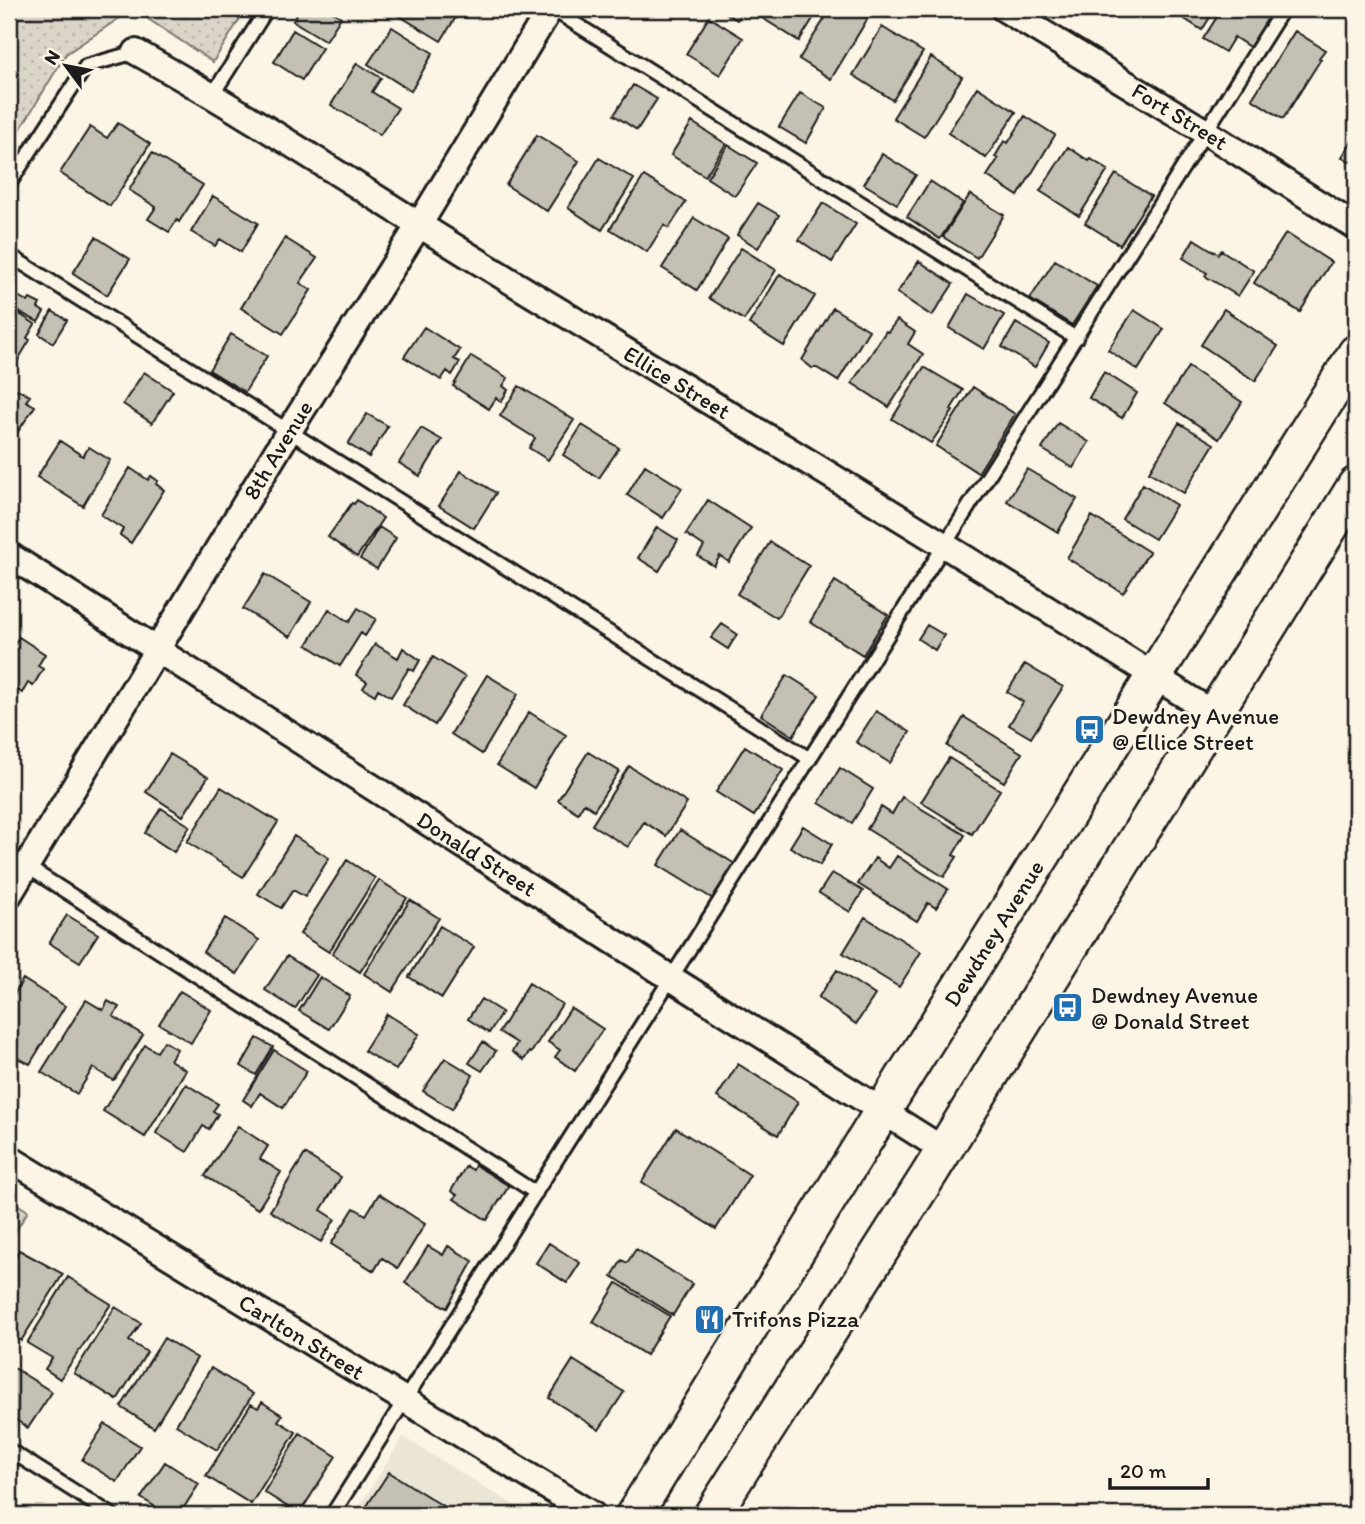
<svg xmlns="http://www.w3.org/2000/svg" width="1365" height="1524" font-family="Itim,sans-serif">
<style>
.built{fill:#ebe5d6}
.park{fill:url(#park-dots);stroke:#7c7872;stroke-width:2}
.building{fill:#c4c0b3;stroke:#1c1c1c;stroke-width:2}
.lines{fill:none;stroke-linecap:round;stroke-linejoin:round}
.lane-casing{stroke:#1c1c1c;stroke-width:18}
.street-casing{stroke:#1c1c1c;stroke-width:30}
.secondary-casing{stroke:#1c1c1c;stroke-width:40}
.lane{stroke:#fcf5e5;stroke-width:12}
.street{stroke:#fcf5e5;stroke-width:24}
.secondary{stroke:#fcf5e5;stroke-width:35}
.labels{text-anchor:middle;dominant-baseline:central;stroke-width:6;stroke-linejoin:round;paint-order:stroke}
.street-label{font-size:23px;fill:#1c1c1c;stroke:#fcf5e5}
.poi-label{font-size:23px;fill:#1c1c1c;stroke:#fcf5e5;text-anchor:start}
</style>
<defs>
<pattern id="park-dots" width="8" height="8" patternUnits="userSpaceOnUse" patternTransform="scale(1.75)"><rect width="8" height="8" fill="#dbd5c8"/><path d="M2 2h.1M6 6h.1" fill="none" stroke="#bbb6ab" stroke-width="1.8" stroke-linecap="round"/></pattern>
</defs>
<rect width="100%" height="100%" fill="#fcf5e5"/>
<filter id="ink" filterUnits="userSpaceOnUse"><feTurbulence type="fractalNoise" baseFrequency=".0143" numOctaves="2"/><feDisplacementMap in="SourceGraphic" scale="14" xChannelSelector="R" yChannelSelector="G"/><feConvolveMatrix kernelMatrix="1 2 1 2 8 2 1 2 1" color-interpolation-filters="sRGB"/></filter>
<g filter="url(#ink)">
<path class="built" d="M403 1437 530 1515H354Z"/>
<path class="park" d="M9 9H246L213 62 133 9 66 54 9 148Z
M9 1199 28 1211 9 1242Z"/>
<path class="building" d="M300 9H328L341 17 326 41 293 21Z
M388 9H461L441 41Z
M719 9H744L737 20Z
M763 9H819L799 41 759 16Z
M831 9H853L868 18 831 79 799 59Z
M1169 9H1215L1202 30Z
M1222 9H1275L1251 48 1234 37 1225 52 1203 39Z
M709 17 743 38 720 75 686 54Z
M392 27 433 53 411 91 368 64Z
M882 27 923 52 893 100 853 75Z
M293 30 322 48 302 80 274 62Z
M1295 31 1325 50 1319 58 1321 59 1283 119 1252 99Z
M931 57 962 77 924 137 893 118Z
M357 63 381 78 372 92 398 108 380 135 331 105Z
M633 85 657 99 637 130 614 115Z
M977 87 1016 112 986 158 948 133Z
M800 93 826 108 806 143 779 127Z
M1025 116 1055 135 1018 196 987 176 998 159 995 157 1004 141 1008 143Z
M692 122 726 144 705 176 671 155Z
M118 123 150 144 110 206 60 173 90 127 107 138Z
M537 135 579 161 547 211 506 185Z
M1356 135V165L1342 157Z
M728 145 757 163 735 196 707 178Z
M1068 147 1089 161 1091 159 1108 170 1079 216 1040 191Z
M152 153 203 185 179 222 177 220 169 232 148 219 156 207 129 190Z
M882 154 916 175 897 204 864 184Z
M599 158 634 179 602 230 568 208Z
M1116 174 1151 196 1120 245 1085 223Z
M644 176 686 202 669 228 664 225 647 252 610 229Z
M930 181 963 203 940 239 907 217Z
M970 194 1004 215 977 258 943 237Z
M213 196 258 223 241 252 220 239 215 246 191 232Z
M758 203 779 215 758 248 737 235Z
M823 203 856 224 832 262 799 240Z
M694 218 728 239 697 290 662 268Z
M1286 233 1331 262 1300 312 1254 283Z
M96 237 130 259 107 295 73 273Z
M285 238 317 258 300 283 311 290 283 334 241 308Z
M1194 239 1218 254 1221 250 1254 271 1238 296 1205 276 1207 273 1183 258Z
M741 248 776 270 744 320 709 298Z
M1055 260 1097 286 1072 325 1030 299Z
M919 261 953 284 932 316 897 293Z
M780 274 815 296 784 346 749 324Z
M968 294 1004 315 984 349 949 328Z
M18 296 28 302 30 299 40 304 38 308 44 312 38 322 10 307Z
M10 308 35 324 27 338 30 340 10 373Z
M833 308 869 330 838 381 817 368H812L802 360Z
M1224 309 1278 346 1255 381 1201 345Z
M1134 310 1164 329 1138 370 1108 350Z
M52 311 67 320 53 343 39 334Z
M897 320 915 332 908 344 923 354 889 407 852 383 886 331 888 332Z
M1016 323 1049 343 1035 367 1002 347Z
M424 327 460 350 454 359 460 362 452 375 447 371 441 380 404 357Z
M231 334 267 356 245 392 209 370Z
M471 356 508 378 503 386 508 390 501 402 496 398 489 409 453 386Z
M924 367 963 390 951 409 953 411 931 443 892 419Z
M1188 367 1242 402 1219 439 1165 403Z
M144 372 173 391 152 423 123 404Z
M1104 372 1137 393 1122 418 1089 398Z
M519 386 574 420 548 460 529 448 535 438 500 416Z
M973 387 1015 414 978 473 936 446Z
M17 389 30 396 26 401 35 406 9 445V390L14 393Z
M367 414 388 426 369 457 348 444Z
M1058 423 1089 442 1073 468 1042 449Z
M1179 423 1214 444 1184 493 1149 472Z
M582 425 619 448 599 478 563 455Z
M421 428 442 440 420 476 399 463Z
M60 441 83 456 89 447 110 460 83 506 37 477Z
M645 465 682 488 663 518 627 495Z
M130 468 148 480 151 476 158 481 156 484 164 490 131 543 120 535 123 529 101 515Z
M1027 469 1077 499 1058 532 1007 501Z
M461 471 496 493 474 528 439 506Z
M1143 484 1176 505 1155 539 1122 519Z
M357 500 383 518 357 557 328 537 352 503 354 504Z
M708 500 751 528 729 562 720 556 714 566 698 556 704 546 686 534Z
M1092 516 1149 552 1123 593 1067 558Z
M379 527 396 538 377 569 360 559Z
M657 527 678 540 659 571 638 558Z
M770 542 809 566 777 618 737 594Z
M265 574 311 602 290 637 243 609Z
M835 581 888 615 863 655 810 622Z
M358 608 376 619 365 636 361 633 340 666 307 645 329 609 349 622Z
M722 624 737 634 728 649 711 638Z
M927 625 944 635 935 650 918 639Z
M19 637 45 654 38 666 43 669 33 686 28 683 22 693 9 684V649L11 650Z
M375 644 398 658 403 648 420 660 414 671 409 668 391 697 378 689 375 695 363 688 367 682 356 675Z
M433 657 465 677 435 725 403 705Z
M1025 664 1063 687 1031 738 1009 725 1023 702 1007 692Z
M487 675 518 694 482 754 451 734Z
M787 675 819 695 793 736 761 715Z
M876 711 910 732 890 763 856 742Z
M529 712 566 735 534 788 497 765Z
M964 717 1022 753 1004 782 947 746Z
M745 746 783 770 754 816 716 792Z
M588 752 619 771 594 810 584 803 578 813 558 800Z
M170 754 208 777 183 816 146 792Z
M949 758 1000 790 972 834 921 802Z
M629 766 687 803 666 836 644 822 628 847 592 825Z
M840 768 873 789 852 823 819 803Z
M221 787 278 822 243 877 187 842Z
M902 797 965 835 953 855 957 857 944 877 867 829 881 807 892 814Z
M161 808 190 826 174 852 145 833Z
M803 826 832 844 820 865 790 847Z
M680 830 735 864 713 899 658 865Z
M294 836 329 858 305 897 293 890 281 908 258 894Z
M897 856 948 889 936 908 928 903 917 921 858 884 875 858 889 868Z
M347 860 375 878 329 952 300 934Z
M832 873 863 891 850 912 819 893Z
M379 880 407 898 360 972 332 954Z
M410 900 439 918 392 992 364 974Z
M67 915 98 934 80 962 49 943Z
M865 917 921 952 899 987 843 953Z
M225 918 259 940 237 974 203 952Z
M440 926 474 947 442 998 409 977Z
M287 956 317 975 295 1009 265 990Z
M837 970 875 995 856 1024 818 998Z
M320 977 350 996 329 1029 299 1011Z
M23 979 65 1006 30 1064 9 1054V1018L13 1011 9 1008V1003Z
M529 983 562 1004 531 1053 529 1052 524 1060 512 1052 517 1043 499 1032Z
M180 991 211 1010 191 1043 159 1024Z
M481 999 502 1012 489 1033 468 1019Z
M86 1000 103 1010 108 1001 119 1007 113 1016 143 1035 115 1079 113 1080 93 1068 77 1094 41 1072Z
M571 1008 603 1029 575 1071 555 1057 560 1050 548 1042Z
M387 1014 419 1034 396 1070 364 1051Z
M257 1038 273 1047 256 1075 241 1066Z
M164 1041 177 1049 170 1060 186 1070 145 1137 103 1111 145 1045 157 1052Z
M483 1042 496 1051 482 1071 469 1063Z
M274 1050 307 1071 283 1108 260 1093 252 1106 243 1100Z
M445 1058 473 1075 452 1109 423 1091Z
M738 1064 798 1102 778 1135 717 1097Z
M186 1084 218 1104 213 1111 218 1114 209 1129 203 1126 187 1152 156 1133Z
M238 1126 268 1146 260 1159 281 1172 258 1209 205 1176Z
M676 1128 750 1175 716 1229 642 1182Z
M305 1154 341 1177 321 1210 335 1219 321 1242 270 1211Z
M475 1165 509 1186 487 1220 454 1199 457 1195 451 1191 466 1166 473 1170Z
M379 1194 425 1224 398 1268 382 1258 374 1271 331 1244 354 1208 366 1215Z
M549 1243 580 1263 567 1283 536 1263Z
M428 1246 443 1255 448 1246 473 1261 447 1308 405 1283Z
M636 1249 692 1284 673 1315 612 1276 622 1260 627 1263Z
M19 1250 63 1274 21 1341 9 1334V1267Z
M68 1277 111 1304 60 1379 45 1369 52 1358 27 1343Z
M617 1283 670 1316 646 1355 593 1322Z
M115 1307 141 1323 129 1341 147 1352 117 1400 74 1373Z
M164 1338 197 1358 154 1428 121 1407Z
M573 1360 624 1392 599 1430 549 1398Z
M11 1366 52 1392 28 1428 9 1415V1370Z
M211 1368 253 1394 217 1450 176 1425Z
M262 1402 282 1415 278 1421 296 1432 251 1504 206 1476 251 1404 258 1408Z
M105 1424 140 1446 117 1482 82 1460Z
M300 1433 336 1456 299 1514 264 1492Z
M165 1462 199 1484 179 1515H169L141 1498Z
M389 1472 457 1515H361Z"/>
<g class="lines">
<defs>
<path id="lane" d="M552 9 1076 338
M213 94 267 9
M9 184 86 66 136 52
M9 255 810 759
M26 866 536 1193
M9 1450 112 1515
M332 1515 1283 9"/>
<g id="street">
<path id="s1" d="M1004 9 1206 132 1356 227"/>
<path id="s2" d="M136 52C257 119 371 196 489 268 731 415 974 561 1214 714"/>
<path id="s3" d="M9 555 671 978 944 1150"/>
<path id="s4" d="M9 895 289 431 419 225 550 9"/>
<path id="s5" d="M9 1158 593 1515"/>
</g>
<g id="secondary">
<path id="s6" d="M634 1515 882 1112 1356 353"/>
<path d="M712 1515 928 1176 1356 485"/>
</g>
</defs>
<use href="#lane" class="lane-casing"/>
<use href="#street" class="street-casing"/>
<use href="#secondary" class="secondary-casing"/>
<use href="#lane" class="lane"/>
<use href="#street" class="street"/>
<use href="#secondary" class="secondary"/>
</g>
</g>
<defs>
<symbol id="bus-square" viewBox="-11 -11 22 22"><rect x="-9" y="-9" width="18" height="18" rx="4" fill="#1f6fb2" stroke="#fcf5e5"/><path d="M-5-6H5V4H4V6H2V4H-2V6H-4V4H-5ZM-3.5-4V0h7V-4ZM-3.5 1.2v1.5H-2V1.2ZM2 1.2v1.5H3.5V1.2Z" fill="#fff"/></symbol>
<symbol id="restaurant-square" viewBox="-11 -11 22 22"><rect x="-9" y="-9" width="18" height="18" rx="4" fill="#1f6fb2" stroke="#fcf5e5"/><path d="M-5-6h1v4h1v-4h1v4h1v-4h1v5L-1.5 .5V6h-2V.5L-5-1ZM5-6V6H3V1.5H1.5Q1.5-4 5-6Z" fill="#fff"/></symbol>
</defs>
<g fill-rule="evenodd">
<use href="#bus-square" x="1072" y="712" width="35" height="35"/>
<use href="#bus-square" x="1050" y="990" width="35" height="35"/>
<use href="#restaurant-square" x="692" y="1302" width="35" height="35"/>
</g>
<g class="labels">
<g class="street-label">
<text stroke="none"><textPath href="#s1" startOffset="206">Fort Street</textPath></text>
<text stroke="none"><textPath href="#s2" startOffset="634">Ellice Street</textPath></text>
<text stroke="none"><textPath href="#s4" startOffset="520">8th Avenue</textPath></text>
<text stroke="none"><textPath href="#s3" startOffset="555">Donald Street</textPath></text>
<text stroke="none"><textPath href="#s6" startOffset="684">Dewdney Avenue</textPath></text>
<text stroke="none"><textPath href="#s5" startOffset="343">Carlton Street</textPath></text>
</g>
<g class="poi-label">
<text x="1112" y="716">Dewdney Avenue<tspan x="1112" dy="26">@ Ellice Street</tspan></text>
<text x="1091" y="995">Dewdney Avenue<tspan x="1091" dy="26">@ Donald Street</tspan></text>
<text x="732" y="1319">Trifons Pizza</text>
</g>
</g>
<rect width="1365" height="1524" fill="none" stroke="#fcf5e5" stroke-width="35"/>
<rect x="18" y="18" width="1330" height="1489" fill="none" stroke="#1c1c1c" stroke-width="2.5" filter="url(#ink)"/>
<g transform="translate(66 66) rotate(302)" stroke="#fcf5e5" stroke-width="5" paint-order="stroke">
<path d="M0-5L12 26L0 18L-12 26Z" fill="#1c1c1c"/>
<text y="-10" font-size="19" font-weight="bold" text-anchor="middle" fill="#1c1c1c">N</text>
</g>
<path d="M1110 1478v10h98v-10" fill="none" stroke="#1c1c1c" stroke-width="3.5"/>
<text x="1120" y="1478" font-size="21" fill="#1c1c1c" stroke="#fcf5e5" stroke-width="5" paint-order="stroke">20 m</text>
</svg>
